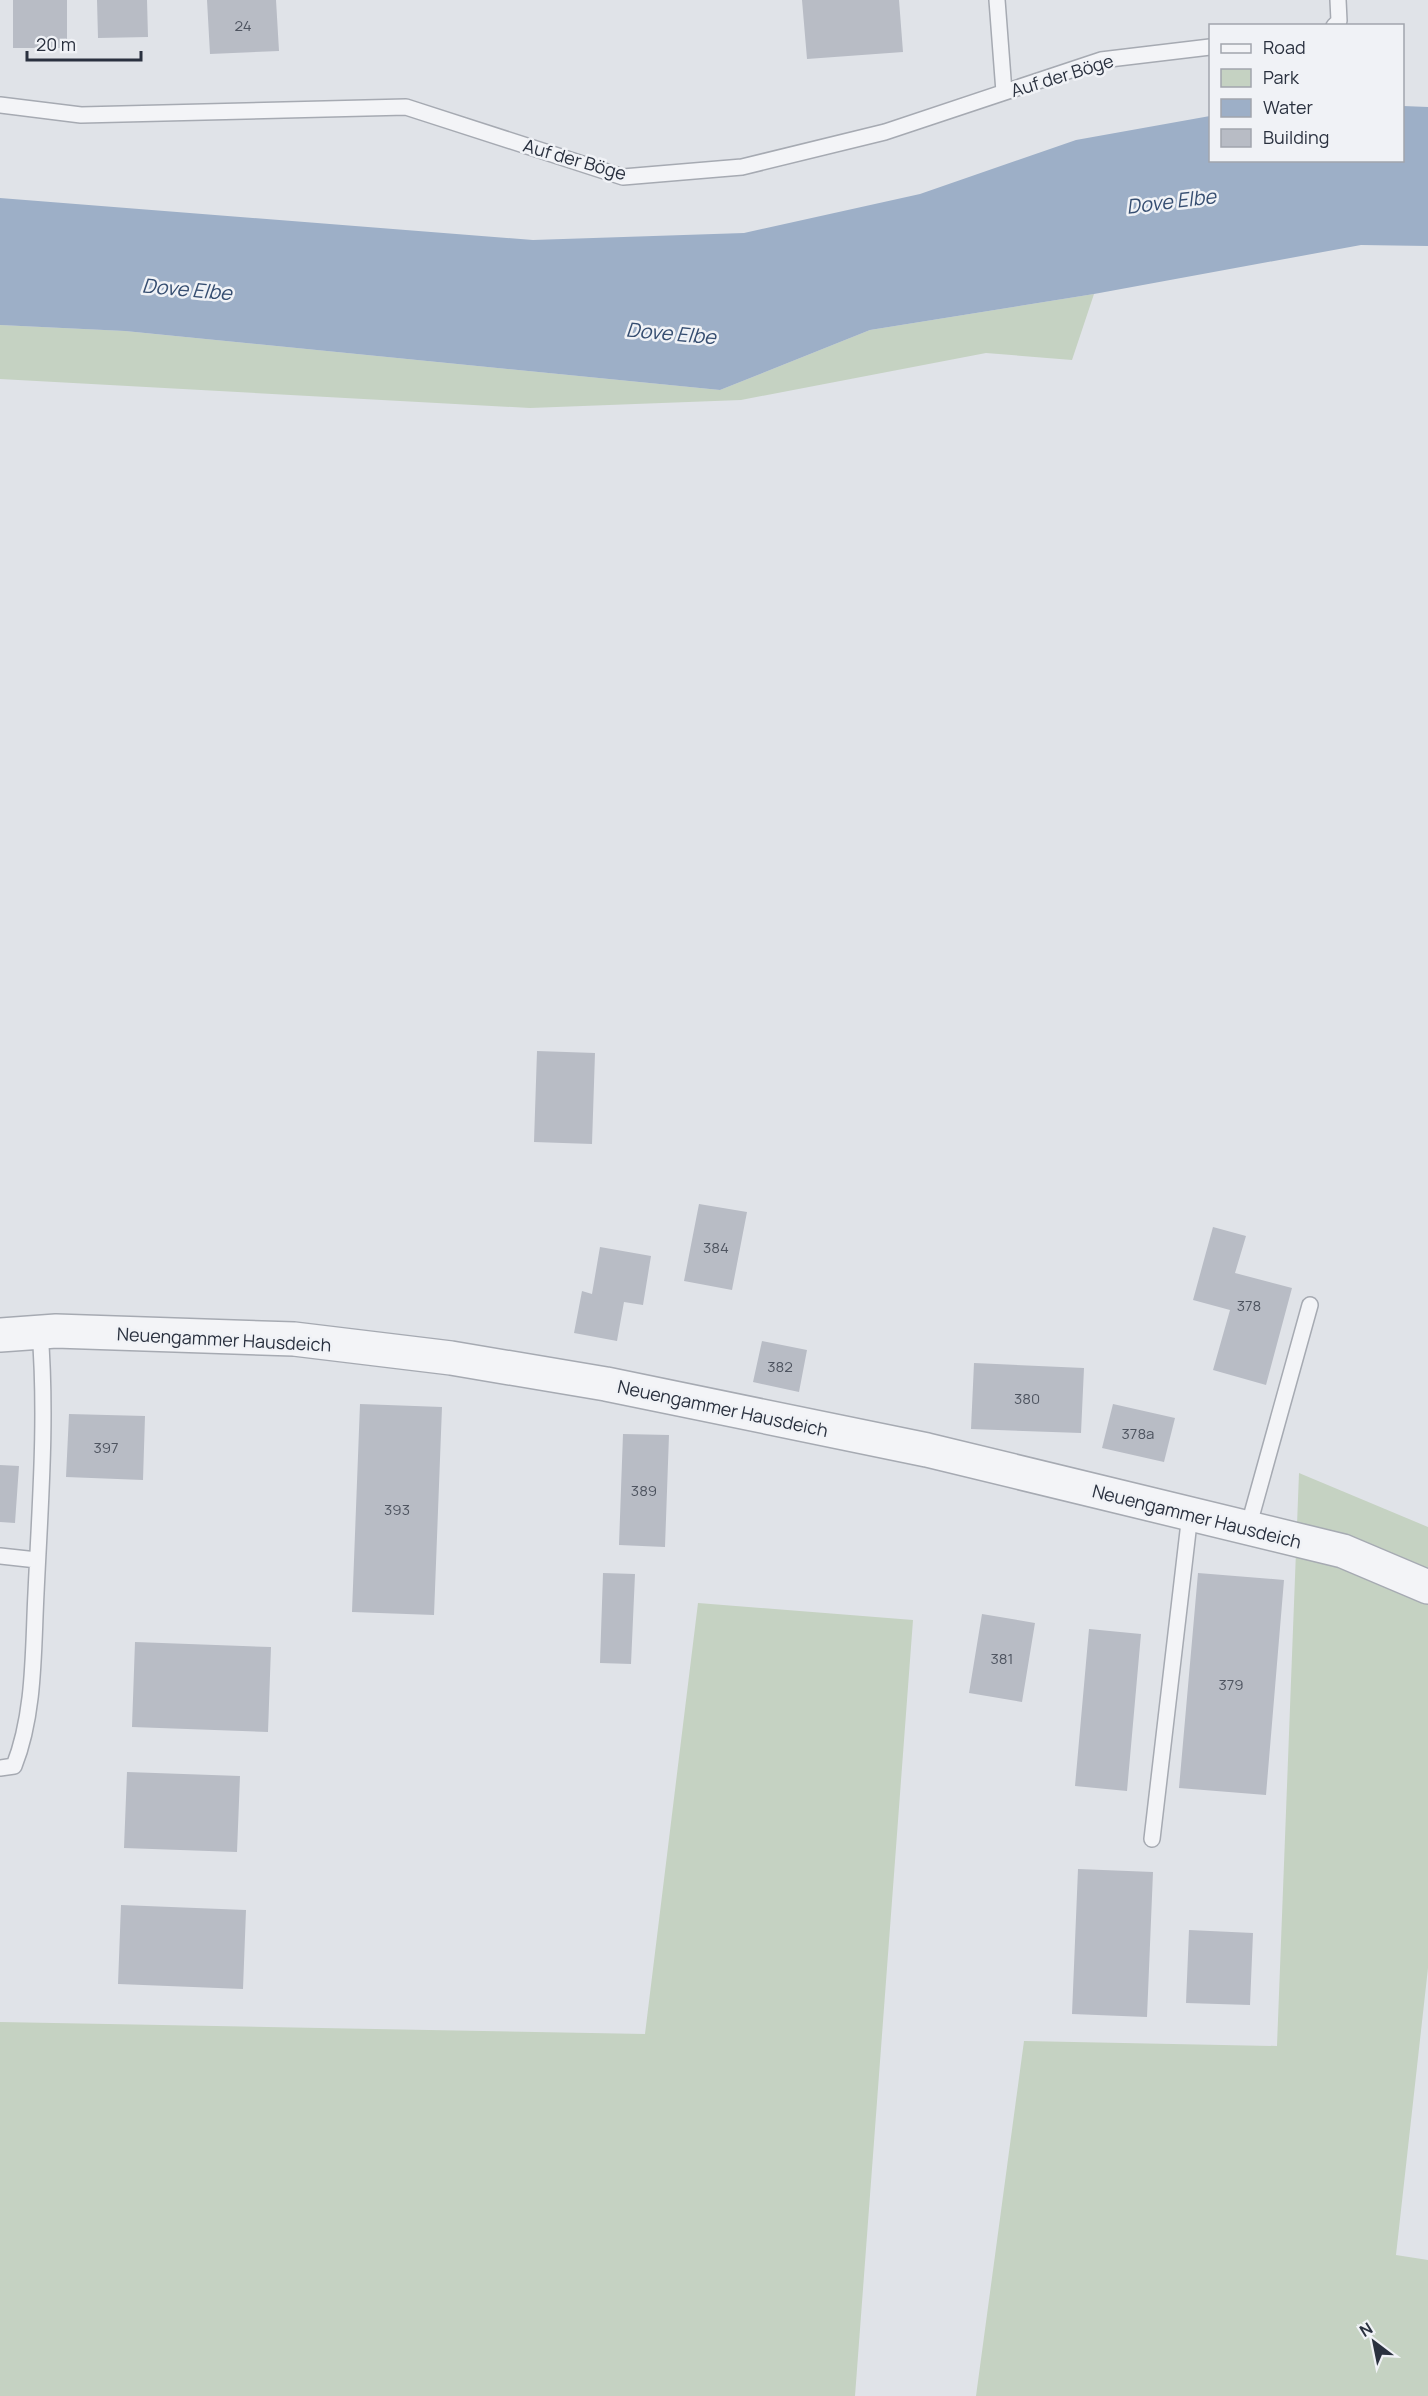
<svg xmlns="http://www.w3.org/2000/svg" width="1428" height="2396" font-family="Manrope,sans-serif">
<style>
.green{fill:#c5d2c2}
.water{fill:#9dafc7}
.building{fill:#b8bcc5}
.lines{fill:none;stroke-linecap:round;stroke-linejoin:round}
.service-casing{stroke:#a6aab2;stroke-width:18}
.tertiary-casing{stroke:#a6aab2;stroke-width:36}
.service{stroke:#f3f4f7;stroke-width:15}
.tertiary{stroke:#f3f4f7;stroke-width:33}
.labels{text-anchor:middle;dominant-baseline:central;stroke-width:5;stroke-linejoin:round;paint-order:stroke}
.number-label{font-size:15px;fill:#4e5460}
.street-label{font-size:18px;fill:#2a313f;stroke:#f0f2f6}
.water-label{font-size:20px;font-style:italic;fill:#364e71;stroke:#f0f2f6}
</style>
<rect width="100%" height="100%" fill="#e0e3e8"/>
<path class="green" d="M1094 294 1072 360 986 353 741 400 530 408 0 379V325L125 331 720 390 870 330Z
M1299 1473 1428 1527V1968L1396 2255 1428 2260V2396H976L1024 2041 1277 2046Z
M698 1603 913 1620 855 2396H0V2022L645 2034Z"/>
<path class="water" d="M1403 106 1428 107V246L1361 245 1094 294 870 330 720 390 125 331 0 325V198L533 240 744 233 920 194 1076 140 1210 116V160H1402Z"/>
<path class="building" d="M13 0H67V48H13Z
M97 0H147L148 37 98 38Z
M207 0H276L279 51 210 54Z
M802 0H899L903 52 807 59Z
M537 1051 595 1053 592 1144 534 1142Z
M699 1204 747 1212 732 1290 684 1281Z
M1213 1227 1246 1236 1235 1273 1292 1288 1266 1385 1213 1370 1230 1310 1193 1300Z
M600 1247 651 1256 643 1305 624 1302 617 1341 574 1333 582 1291 592 1294Z
M762 1341 807 1350 799 1392 753 1382Z
M974 1363 1084 1368 1081 1433 971 1429Z
M360 1404 442 1407 434 1615 352 1612Z
M1113 1404 1175 1418 1164 1462 1102 1448Z
M69 1414 145 1416 143 1480 66 1477Z
M623 1434 669 1435 665 1547 619 1545Z
M0 1465 19 1466 15 1523 0 1522Z
M603 1573 635 1574 631 1664 600 1663Z
M1198 1573 1284 1580 1266 1795 1179 1788Z
M982 1614 1035 1623 1022 1702 969 1693Z
M1089 1629 1141 1634 1127 1791 1075 1786Z
M135 1642 271 1647 268 1732 132 1727Z
M127 1772 240 1776 237 1852 124 1848Z
M1078 1869 1153 1872 1147 2017 1072 2014Z
M121 1905 246 1910 243 1989 118 1984Z
M1189 1930 1253 1933 1250 2005 1186 2003Z"/>
<g class="lines">
<defs>
<path id="service" d="M997 0 1004 92
M1334 26 1339 21 1338 0
M0 105 81 115 406 107 623 177 742 167 885 132 1101 60 1210 47
M1248 1528 1310 1305
M0 1556 37 1560
M0 1768 14 1766C35 1713 33 1650 36 1593 40 1506 47 1419 40 1332
M1152 1839 1190 1514"/>
<path id="tertiary" d="M0 1335 56 1331 294 1339 451 1358 606 1384 927 1450 1343 1551 1428 1587"/>
</defs>
<use href="#service" class="service-casing"/>
<use href="#tertiary" class="tertiary-casing"/>
<use href="#service" class="service"/>
<use href="#tertiary" class="tertiary"/>
</g>
<g class="labels">
<g class="number-label">
<text x="243" y="25">24</text>
<text x="716" y="1247">384</text>
<text x="1249" y="1305">378</text>
<text x="780" y="1366">382</text>
<text x="1027" y="1398">380</text>
<text x="1138" y="1433">378a</text>
<text x="106" y="1447">397</text>
<text x="644" y="1490">389</text>
<text x="397" y="1509">393</text>
<text x="1002" y="1658">381</text>
<text x="1231" y="1684">379</text>
</g>
<g class="street-label">
<text transform="translate(1062 75) rotate(-17)">Auf der Böge</text>
<text transform="translate(575 159) rotate(16)">Auf der Böge</text>
<text transform="translate(224 1339) rotate(3)">Neuengammer Hausdeich</text>
<text transform="translate(723 1408) rotate(12)">Neuengammer Hausdeich</text>
<text transform="translate(1197 1516) rotate(14)">Neuengammer Hausdeich</text>
</g>
<g class="water-label">
<text transform="translate(1171 201) rotate(-7)">Dove Elbe</text>
<text transform="translate(187 289) rotate(5)">Dove Elbe</text>
<text transform="translate(671 333) rotate(5)">Dove Elbe</text>
</g>
</g>
<rect x="1209" y="24" width="195" height="138" fill="#f0f2f6" stroke="#a1a5ad" stroke-width="1.5"/>
<rect x="1221" y="44" width="30" height="9" fill="#f3f4f7" stroke="#a1a5ad" stroke-width="1.5"/>
<text x="1263" y="54" font-size="18" fill="#2a313f">Road</text>
<rect x="1221" y="69" width="30" height="18" fill="#c5d2c2" stroke="#a1a5ad" stroke-width="1.5"/>
<text x="1263" y="84" font-size="18" fill="#2a313f">Park</text>
<rect x="1221" y="99" width="30" height="18" fill="#9dafc7" stroke="#a1a5ad" stroke-width="1.5"/>
<text x="1263" y="114" font-size="18" fill="#2a313f">Water</text>
<rect x="1221" y="129" width="30" height="18" fill="#b8bcc5" stroke="#a1a5ad" stroke-width="1.5"/>
<text x="1263" y="144" font-size="18" fill="#2a313f">Building</text>
<g transform="translate(1374 2342) rotate(328)" stroke="#f0f2f6" stroke-width="4.5" paint-order="stroke">
<path d="M0-4.5L10 22L0 15L-10 22Z" fill="#2a313f"/>
<text y="-9" font-size="16" font-weight="bold" text-anchor="middle" fill="#2a313f">N</text>
</g>
<path d="M27 51v9h114v-9" fill="none" stroke="#2a313f" stroke-width="3"/>
<text x="36" y="51" font-size="18" fill="#2a313f" stroke="#f0f2f6" stroke-width="4.5" paint-order="stroke">20 m</text>
</svg>
